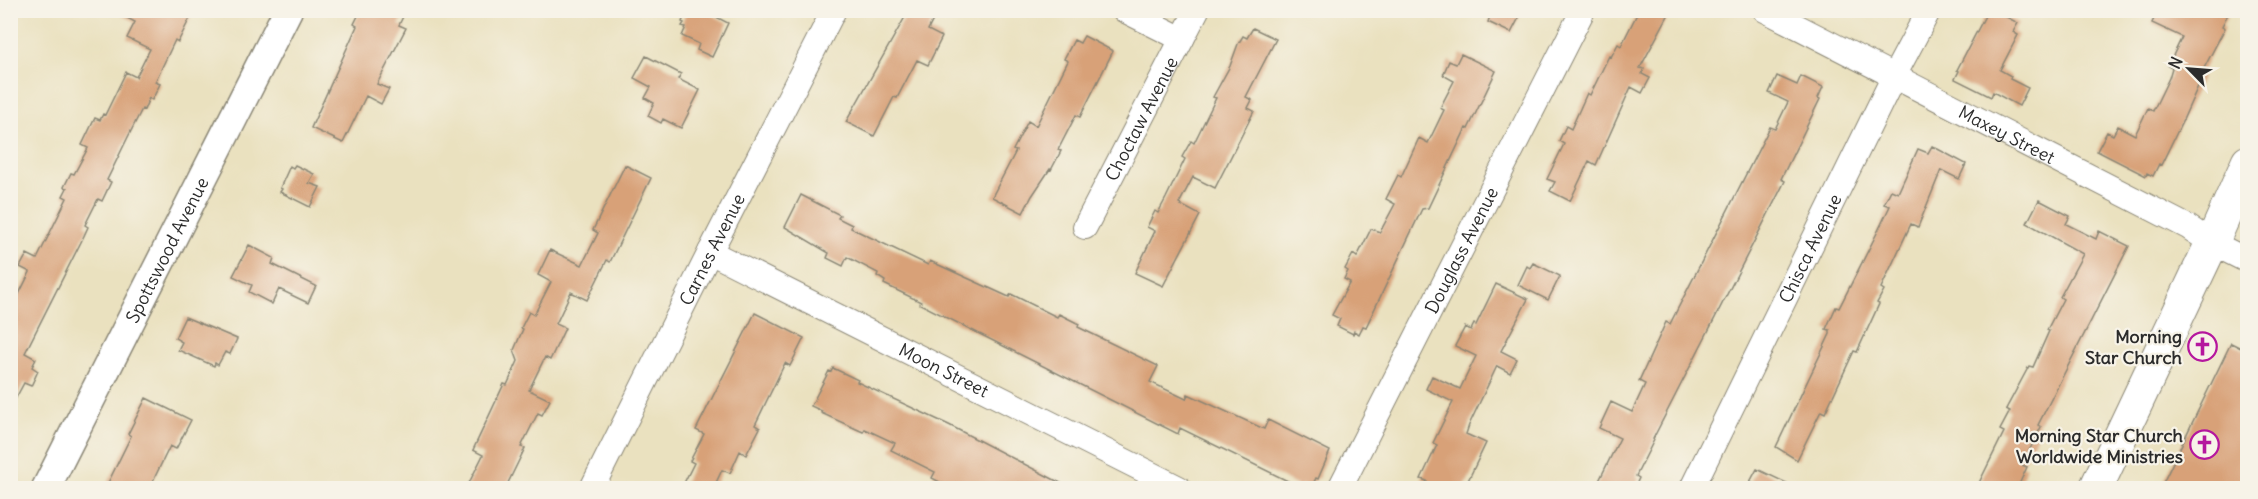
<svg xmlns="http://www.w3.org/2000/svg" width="2258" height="499" font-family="Delius,sans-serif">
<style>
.building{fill:#d8a178}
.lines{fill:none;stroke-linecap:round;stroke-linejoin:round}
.minor-casing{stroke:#8a8675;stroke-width:26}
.tertiary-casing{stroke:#8a8675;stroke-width:31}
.secondary-casing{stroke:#8a8675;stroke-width:35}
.minor{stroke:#fff;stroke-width:24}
.tertiary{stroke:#fff;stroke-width:28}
.secondary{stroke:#fff;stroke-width:33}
.labels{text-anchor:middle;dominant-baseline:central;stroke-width:4.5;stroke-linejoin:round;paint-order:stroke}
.street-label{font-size:18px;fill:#2b2b2b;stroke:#f7f3e8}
.poi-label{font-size:18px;font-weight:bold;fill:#2b2b2b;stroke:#f7f3e8;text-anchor:end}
</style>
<rect width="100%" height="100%" fill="#f7f3e8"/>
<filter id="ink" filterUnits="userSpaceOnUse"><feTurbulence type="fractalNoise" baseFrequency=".0167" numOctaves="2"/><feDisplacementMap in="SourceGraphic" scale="12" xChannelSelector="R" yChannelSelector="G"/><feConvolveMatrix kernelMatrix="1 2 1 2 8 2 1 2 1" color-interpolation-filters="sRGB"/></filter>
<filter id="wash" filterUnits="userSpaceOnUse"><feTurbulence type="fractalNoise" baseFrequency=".008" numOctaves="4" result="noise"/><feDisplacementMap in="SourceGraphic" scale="24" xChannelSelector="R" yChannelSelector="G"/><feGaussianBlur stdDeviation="1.35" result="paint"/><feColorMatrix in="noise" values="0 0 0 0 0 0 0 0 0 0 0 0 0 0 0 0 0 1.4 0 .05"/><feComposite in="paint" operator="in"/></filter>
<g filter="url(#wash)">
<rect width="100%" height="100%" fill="#eae1bf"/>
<g id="blocks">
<path class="building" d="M112 10H194L178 42 175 40 155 82 160 84 152 100 149 98 144 110 142 109 128 137 107 180 111 182 102 201 98 199 85 225 88 227 82 240 25 353 36 359 32 367 38 371 31 386 24 383 10 409V298L16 300 30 272 20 267 27 254 37 259 67 198 63 196 67 188 64 187 71 173 74 174 88 148 82 145 95 118 100 120 103 114 105 115 126 72 136 77 150 49 127 38 135 22Z
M361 10H406L399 25 406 28 377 84 389 89 381 104 366 96 343 143 311 128 357 26 354 24Z
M687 10H703L728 23 712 57 697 50 699 44 682 36 686 27 682 26 684 23 682 22Z
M909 10H938L928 30 942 37 928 65 917 60 897 98 894 97 874 136 846 122Z
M1478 10H1523L1511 33 1488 22 1490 16Z
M1639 10H1671L1640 68 1644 69 1642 74 1650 78 1642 93 1631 87 1596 165 1589 161 1570 201 1550 191 1555 182 1547 179 1564 144 1559 141 1566 126 1571 129 1587 93 1590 95 1609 56 1611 57 1618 44 1621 46Z
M1988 10H1993L2018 23 2013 32 2018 35 2000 70 2011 76 2010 79 2028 88 2019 106 1993 92 1991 97 1955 79 1959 71 1957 70Z
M2158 10H2230L2222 26 2225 28 2201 74 2203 75 2183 120 2161 165 2159 164 2153 176 2147 173 2146 176 2097 151 2107 132 2113 135 2118 126 2135 135 2148 108 2153 111 2169 78 2172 68 2168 66 2182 37 2152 23Z
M1253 28 1276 39 1246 97 1252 100 1248 108 1254 111 1215 188 1193 177 1179 204 1200 215 1163 286 1135 273 1155 231 1147 227 1155 211 1158 213 1166 198 1185 159 1182 157 1191 141 1194 143 1216 98 1213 97 1230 66 1238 44 1243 36 1247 38Z
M1084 36 1113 51 1080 117 1076 115 1058 150 1061 151 1051 170 1050 169 1032 196 1023 213 992 197 1016 151 1013 150 1028 121 1036 126 1068 61 1064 59 1074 40 1080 43Z
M1461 54 1496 71 1468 129 1466 128 1428 208 1422 209 1366 327 1363 326 1359 334 1354 331 1353 334 1337 326 1340 319 1332 315 1350 282 1344 279 1348 271 1345 269 1353 254 1357 257 1371 229 1380 232 1395 204 1386 199 1398 175 1401 177 1419 138 1428 143 1444 110 1440 108 1454 81 1443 75 1449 61 1456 64Z
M646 56 681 74 678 79 700 90 681 128 663 119 661 123 648 116 654 103 645 98 651 87 634 78Z
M1777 76 1797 85 1801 76 1823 87 1818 98 1820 99 1781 179 1785 181 1653 439 1654 440 1636 476 1639 478 1634 489H1595L1620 438 1599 428 1611 402 1632 412 1645 384 1639 381 1666 322 1670 324 1770 127 1775 129 1788 102 1769 93Z
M1932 146 1966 164 1959 179 1941 170 1918 227 1911 224 1881 288 1884 290 1877 303 1879 304 1857 352 1854 351 1825 413 1821 411 1797 460 1776 447 1830 334V330L1826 329 1836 307 1839 308 1877 233 1890 206 1884 204 1891 190 1898 193 1918 149 1928 153Z
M295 165 314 174 309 183 320 187 310 207 280 192 282 189 280 188 290 166 293 168Z
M625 165 651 178 610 262 607 260 587 300 571 292 556 324 565 328 550 360 545 357 529 390 550 400 542 415 538 413 521 447 525 448 505 489H466L483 455 473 450 504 384 507 385 518 361 514 350 523 329 521 328 529 312 534 315 551 282 538 275 550 250 582 265 598 233 593 230Z
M801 195 840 215 838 218 852 225 851 228 928 265 930 261 1009 297 1011 294 1057 317 1059 314 1079 324 1078 327 1158 366 1150 382 1186 399 1188 394 1264 429 1268 420 1330 451 1318 479 1316 478 1311 488 1302 484 1300 487 1180 428 1178 434 920 304 921 302 884 284 885 281 877 276 878 273 847 257 843 266 827 258 829 253 785 227Z
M2039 200 2070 216 2066 224 2096 239 2099 231 2129 246 2038 425 2041 427 2022 465 2027 467 2017 489H1976L2004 432 2000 430 2010 411 2006 409 2029 366 2033 367 2049 331 2047 330 2063 299 2060 297 2083 254 2027 223Z
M249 245 274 258 272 264 316 286 308 303 279 289 272 304 249 292 252 285 233 276Z
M1533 263 1560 276 1548 300 1518 285 1527 266 1530 268Z
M1496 284 1528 299 1501 351 1517 359 1510 373 1497 366 1469 425 1466 434 1486 443 1464 489H1424L1427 481 1421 479 1437 445 1433 443 1453 402 1426 389 1432 376 1460 389 1476 356 1455 346 1465 327 1471 330 1474 324 1476 325Z
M755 313 804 338 790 366 785 363 755 425 760 428 746 455 740 451 730 473 722 470 713 489H681L694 463 690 461 704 434 696 430Z
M185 317 237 339 230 354 225 352 218 365 215 363 214 366 178 350 182 342 175 338Z
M2231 343 2247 351V478L2242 489H2175L2163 483Z
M833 368 858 380 857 382 949 425 1072 489H953L932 478 935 472 891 450 895 443 865 429 863 432 821 413 822 411 811 406 829 371 831 372Z
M146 398 191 420 176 449 170 446 149 489H105L131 436 128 434Z
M1757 469 1799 489H1763L1750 482Z"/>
</g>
</g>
<g filter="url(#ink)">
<use href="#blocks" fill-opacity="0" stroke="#8a8675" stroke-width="1.5"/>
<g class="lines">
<defs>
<g id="minor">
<path d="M1124 10 1182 39"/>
<path id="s1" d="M1765 10 2188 227 2212 243 2248 261"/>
<path id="s2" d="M1085 227 1197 10"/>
<path id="s3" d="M710 252 1179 488"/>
<path id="s4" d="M592 488 710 252 834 10"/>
<path id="s5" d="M1340 488 1583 10"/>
<path id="s6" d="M1692 488 1894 76 1929 10"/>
</g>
<g id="tertiary">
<path id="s7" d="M46 488 288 10"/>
</g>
<path id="secondary" d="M2096 488 2212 243 2248 162"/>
</defs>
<use href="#minor" class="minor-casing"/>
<use href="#tertiary" class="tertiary-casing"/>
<use href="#secondary" class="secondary-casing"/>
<use href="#minor" class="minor"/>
<use href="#tertiary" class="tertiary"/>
<use href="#secondary" class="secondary"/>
</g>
</g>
<defs>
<symbol id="church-ring" viewBox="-11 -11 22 22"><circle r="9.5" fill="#f7f3e8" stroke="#b5179e" stroke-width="1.5"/><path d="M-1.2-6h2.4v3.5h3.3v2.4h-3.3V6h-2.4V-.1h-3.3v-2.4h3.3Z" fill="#b5179e"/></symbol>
</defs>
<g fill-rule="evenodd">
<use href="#church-ring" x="2186" y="330" width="33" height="33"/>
<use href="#church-ring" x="2188" y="428" width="33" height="33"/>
</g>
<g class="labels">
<g class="street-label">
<text stroke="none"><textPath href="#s2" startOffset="122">Choctaw Avenue</textPath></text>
<text stroke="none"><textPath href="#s1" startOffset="272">Maxey Street</textPath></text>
<text stroke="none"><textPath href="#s7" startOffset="267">Spottswood Avenue</textPath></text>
<text stroke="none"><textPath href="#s4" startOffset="267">Carnes Avenue</textPath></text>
<text stroke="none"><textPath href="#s6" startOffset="267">Chisca Avenue</textPath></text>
<text stroke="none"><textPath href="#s5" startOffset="267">Douglass Avenue</textPath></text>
<text stroke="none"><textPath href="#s3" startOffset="262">Moon Street</textPath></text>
</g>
<g class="poi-label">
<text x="2182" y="336">Morning<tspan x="2182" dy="21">Star Church</tspan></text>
<text x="2183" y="435">Morning Star Church<tspan x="2183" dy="21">Worldwide Ministries</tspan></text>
</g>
</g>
<rect width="2258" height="499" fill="none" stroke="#f7f3e8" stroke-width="36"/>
<g transform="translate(2189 69) rotate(295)" stroke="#f7f3e8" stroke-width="4.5" paint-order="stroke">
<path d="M0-4.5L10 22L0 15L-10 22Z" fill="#2b2b2b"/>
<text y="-9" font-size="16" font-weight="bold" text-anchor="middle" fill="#2b2b2b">N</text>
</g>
</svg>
